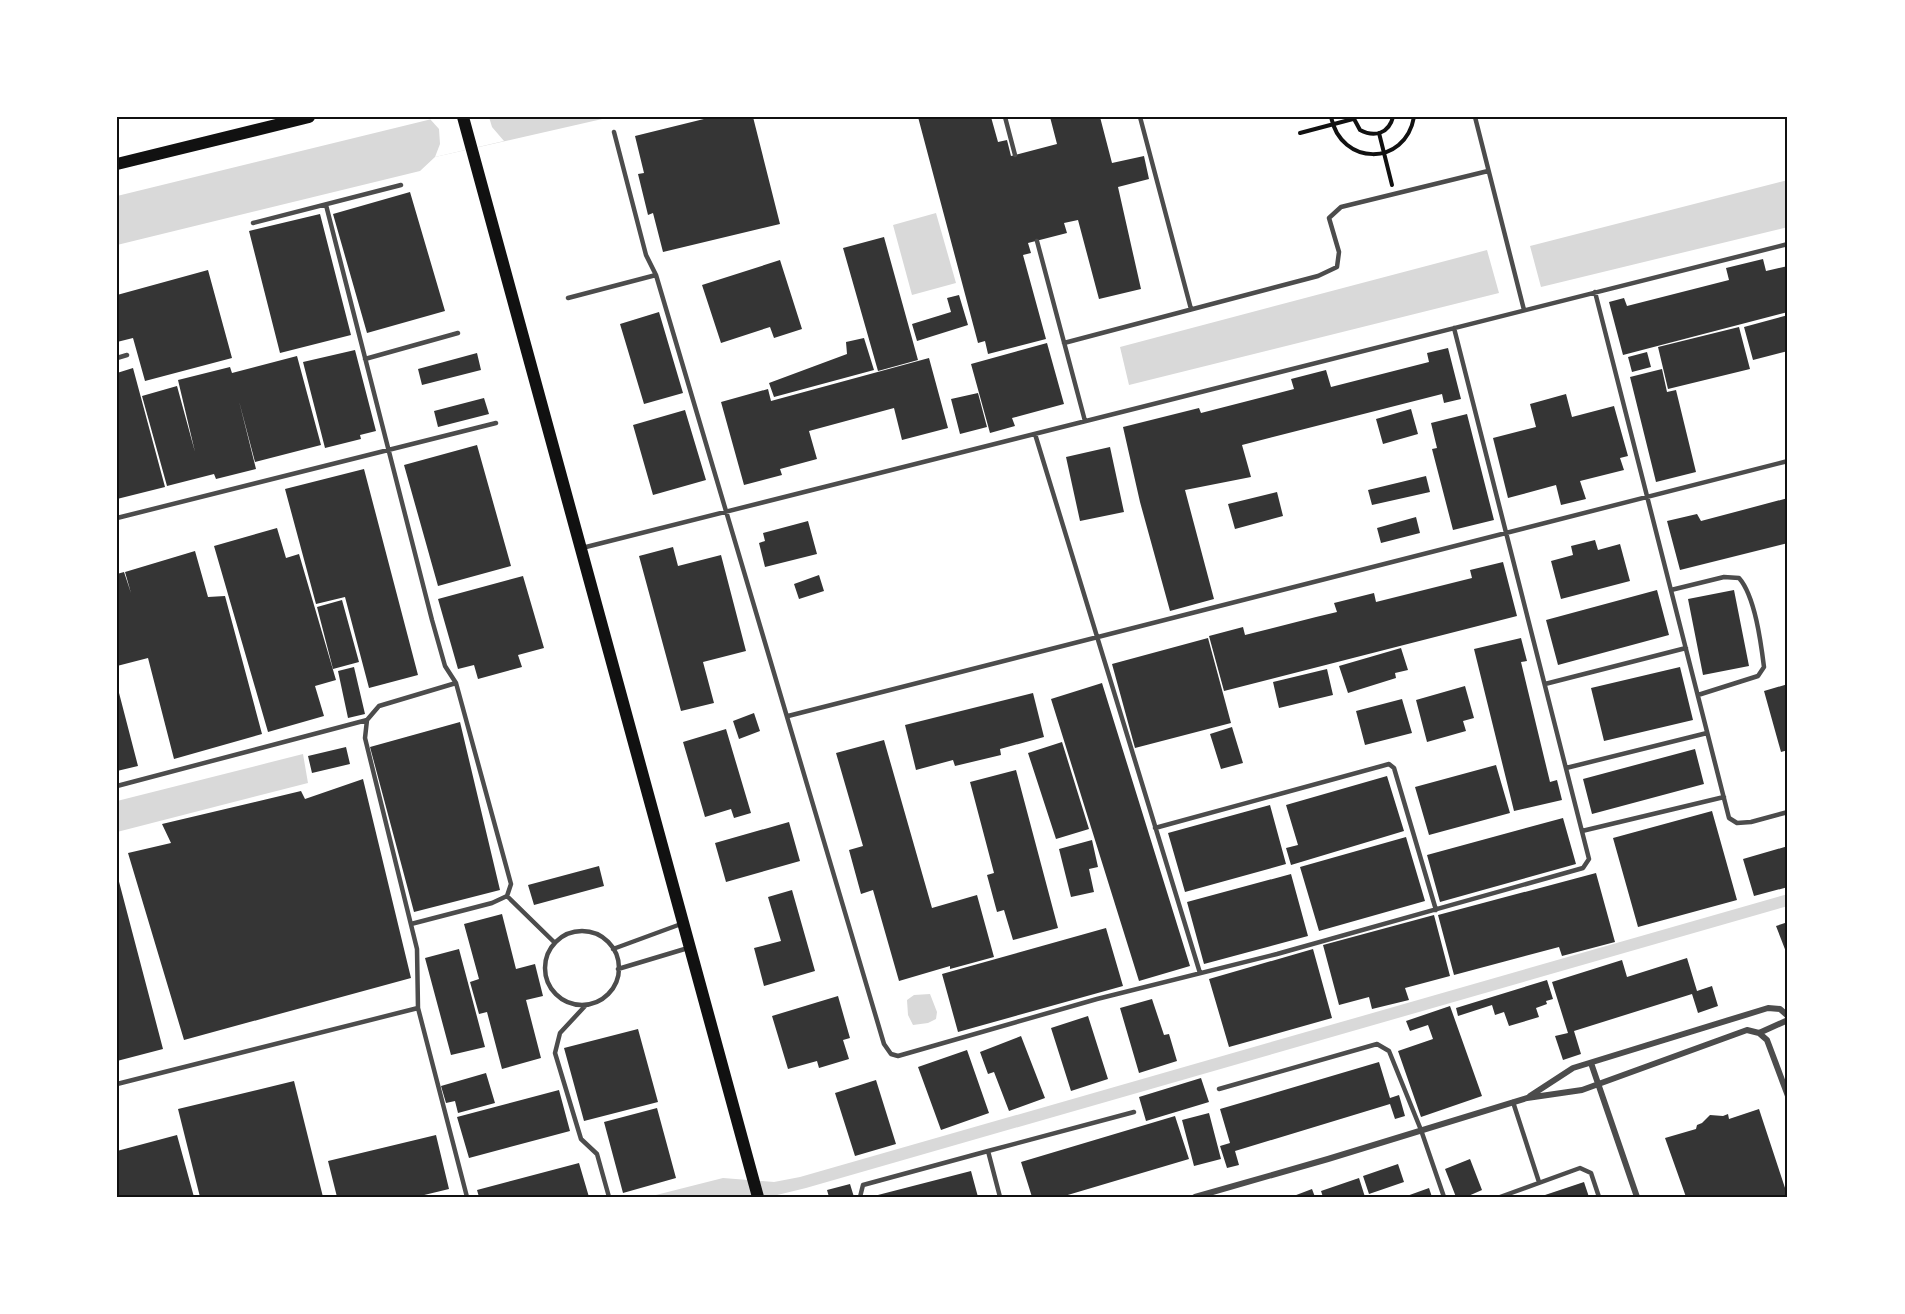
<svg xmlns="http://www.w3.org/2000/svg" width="1905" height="1314" font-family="'Work Sans',sans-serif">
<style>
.water{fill:#d9d9d9}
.pier{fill:#fff}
.building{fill:#353535}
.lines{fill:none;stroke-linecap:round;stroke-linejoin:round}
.path{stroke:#111;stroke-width:4}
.service{stroke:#4c4c4c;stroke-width:4.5}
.minor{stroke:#4c4c4c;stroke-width:6}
.secondary{stroke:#111;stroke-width:12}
.neatline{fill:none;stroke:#111;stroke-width:2}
</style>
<rect width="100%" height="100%" fill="#fff"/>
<path class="water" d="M440 117H611L435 157 420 171 117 245V196Z
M1788 180V227L1541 287 1530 246Z
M936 213 956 283 912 295 893 225Z
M1487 250 1499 293 1129 385 1120 347Z
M303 754 308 783 117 832V801Z
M1788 894V906L806 1188 769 1197H648L723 1178 774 1182 800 1177Z
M930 994 937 1012 936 1019 928 1023 913 1025 908 1015 907 1000 914 995Z"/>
<path class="pier" d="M441 117H489L492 127 504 141 435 157 440 144 439 129 430 119Z"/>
<path class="building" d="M712 117H753L780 224 663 252 653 213 648 215 638 174 644 173 635 136Z
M918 117H991L998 142 1007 140 1011 156 1057 144 1050 117H1100L1112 163 1144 156 1149 179 1118 187 1141 289 1099 299 1078 220 1064 223 1067 233 1028 243 1031 253 1023 255 1046 339 988 354 985 341 978 343Z
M410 192 445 311 367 333 333 214Z
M320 214 351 335 280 353 249 231Z
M884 237 918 360 878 371 843 248Z
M1763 259 1766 271 1788 266V312L1623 355 1609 302 1624 298 1627 306 1729 280 1726 268Z
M780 260 802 329 774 338 770 327 721 343 702 285Z
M208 270 232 358 145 381 133 338 117 342V295Z
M959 295 968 325 917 341 912 324 951 312 947 298Z
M659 312 683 393 644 404 620 324Z
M1788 315V351L1753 360 1744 327Z
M1739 327 1750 369 1668 389 1658 347Z
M864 338 874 370 774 397 769 383 847 354 846 342Z
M1047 343 1064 404 1012 418 1015 426 990 433 971 364Z
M1448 348 1461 399 1444 403 1442 394 1242 445 1251 477 1185 490 1214 599 1170 611 1140 502 1123 427 1199 408 1201 413 1294 389 1291 379 1326 370 1331 387 1429 362 1427 353Z
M355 350 376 431 360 435 361 439 325 448 303 362Z
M1647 352 1651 367 1632 372 1628 357Z
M477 353 481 370 422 385 418 369Z
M297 356 321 445 255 462 239 401 256 469 216 479 214 474 167 486 142 396 177 386 195 452 178 380 230 367 232 373Z
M929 358 948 428 902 440 894 408 809 431 817 459 780 469 782 475 744 485 721 402 768 389 771 401Z
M133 368 165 487 117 499V373Z
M1662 369 1667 392 1676 390 1696 472 1656 482 1630 377Z
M978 393 987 427 960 434 951 399Z
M1566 394 1572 417 1614 406 1628 456 1620 458 1624 470 1580 481 1586 499 1561 505 1556 485 1508 498 1493 438 1536 427 1530 404Z
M484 398 489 414 438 427 434 411Z
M1411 409 1418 434 1383 444 1376 419Z
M685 410 706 480 653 495 633 425Z
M1467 414 1494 520 1453 530 1432 449 1437 448 1431 423Z
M477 445 511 566 438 586 404 465Z
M1110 447 1124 512 1080 521 1066 457Z
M364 469 418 675 369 688 345 597 316 604 285 489Z
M1426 476 1430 492 1372 505 1368 490Z
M1277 492 1283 516 1235 529 1228 504Z
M1788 498V543L1680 570 1667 521 1697 514 1701 521Z
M1416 517 1420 533 1381 543 1377 528Z
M808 521 817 554 765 567 759 543 765 541 763 533Z
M277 528 286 558 299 554 336 680 315 686 324 716 268 732 214 546Z
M1595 540 1598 550 1620 544 1630 581 1561 599 1551 561 1573 555 1571 546Z
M673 547 678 566 721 555 746 651 703 662 714 703 681 711 639 556Z
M195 551 208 597 225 596 262 734 174 759 148 658 117 666V574L124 572 131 593 125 572Z
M1503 562 1517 616 1224 691 1209 636 1243 627 1245 635 1316 617 1337 612 1334 603 1374 593 1376 602 1472 578 1470 570Z
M819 575 824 591 799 599 794 584Z
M523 576 544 648 518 655 522 667 478 679 474 665 458 669 438 599Z
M1657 590 1669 635 1558 665 1546 620Z
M1734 590 1749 666 1703 675 1688 599Z
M342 600 359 662 333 669 317 607Z
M1208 638 1231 723 1135 748 1112 664Z
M1521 638 1527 661 1521 662 1550 782 1557 780 1562 800 1514 811 1474 649Z
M1401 648 1408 670 1395 673 1396 678 1348 693 1339 666Z
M354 667 365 714 348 718 338 671Z
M1680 667 1693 720 1604 741 1591 688Z
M1327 669 1333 695 1279 708 1273 682Z
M1102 683 1190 966 1139 981 1051 699Z
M1788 684V750L1781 752 1764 691Z
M1465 686 1474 718 1463 721 1466 731 1427 742 1416 700Z
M118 689 138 766 117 771V690Z
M1033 693 1044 737 1000 749 1001 755 955 766 953 760 916 770 905 725Z
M1402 699 1412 733 1365 745 1356 711Z
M754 713 760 731 739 739 733 721Z
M460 722 500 890 414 912 370 747Z
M1232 727 1243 763 1221 769 1210 734Z
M726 729 751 813 734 818 731 809 705 817 683 742Z
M884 740 932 908 977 895 994 957 950 969V966L899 981 873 890 861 894 849 850 863 846 836 753Z
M1062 742 1089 829 1056 839 1028 753Z
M346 747 350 764 312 773 308 756Z
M1695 749 1704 784 1592 814 1583 779Z
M1496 765 1510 813 1429 835 1415 787Z
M1016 770 1058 928 1013 940 1004 910 997 912 987 875 994 873 970 782Z
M1387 776 1404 831 1291 865 1286 848 1298 845 1286 805Z
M363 779 411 978 184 1040 128 853 171 843 162 824 301 791 305 799Z
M1270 805 1286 864 1185 892 1168 833Z
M1712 811 1737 900 1638 927 1613 838Z
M1563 818 1576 864 1440 902 1427 855Z
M789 822 800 861 726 882 715 843Z
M1406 837 1425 901 1319 931 1300 867Z
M1092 840 1098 867 1089 869 1094 892 1071 897 1059 849Z
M1788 846V887L1754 896 1743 859Z
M599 866 604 886 534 905 528 885Z
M1596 873 1615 942 1562 956 1559 947 1454 975 1438 915Z
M117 874 163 1049 117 1061Z
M1291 874 1308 936 1204 964 1187 902Z
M792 890 815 971 764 986 754 948 781 941 768 897Z
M502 914 516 969 535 964 543 996 526 1000 541 1058 502 1069 487 1012 479 1014 470 982 479 979 464 924Z
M1434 915 1450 976 1405 988 1409 1000 1372 1009 1369 997 1339 1005 1323 945Z
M1788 922V957L1776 926Z
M1106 928 1123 986 958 1032 942 974Z
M459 949 485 1047 451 1055 425 958Z
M1313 949 1332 1018 1229 1047 1209 979Z
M1687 958 1697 991 1712 986 1718 1006 1698 1013 1692 994 1574 1031 1581 1054 1563 1060 1555 1036 1568 1033 1552 982 1622 960 1627 977Z
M1547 980 1553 999 1546 1001 1547 1004 1536 1008 1539 1017 1509 1026 1504 1012 1495 1015 1492 1005 1458 1016 1456 1008Z
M838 996 850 1038 843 1040 849 1059 819 1068 817 1061 788 1069 772 1016Z
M1152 999 1164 1035 1169 1034 1177 1061 1139 1073 1120 1008Z
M1450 1006 1482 1096 1421 1117 1398 1051 1433 1039 1428 1025 1410 1031 1406 1021Z
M1088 1016 1108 1079 1071 1091 1051 1028Z
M638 1029 658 1102 584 1121 564 1048Z
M1021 1036 1045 1098 1009 1111 994 1072 988 1074 980 1052Z
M967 1050 989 1113 941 1130 918 1067Z
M1379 1062 1390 1098 1399 1095 1405 1116 1395 1119 1390 1104 1235 1151 1239 1165 1227 1168 1220 1146 1230 1143 1220 1109Z
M486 1073 495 1103 458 1113 455 1101 446 1103 441 1086Z
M1201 1078 1209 1102 1146 1121 1139 1097Z
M876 1080 896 1144 855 1156 835 1093Z
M294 1081 323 1197H200L178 1109Z
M559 1090 570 1131 469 1158 457 1117Z
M657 1108 676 1178 623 1193 604 1122Z
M1759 1109 1788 1197H1686L1665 1138 1696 1129 1697 1125 1702 1123 1710 1115 1723 1116 1728 1114 1729 1119Z
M1209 1113 1221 1159 1194 1166 1182 1120Z
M1175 1116 1189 1159 1061 1197H1032L1021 1162Z
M177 1135 194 1197H117V1151Z
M436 1135 449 1189 416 1197H337L328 1161Z
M1470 1159 1482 1190 1466 1197H1456L1445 1169Z
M579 1163 589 1197H479L477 1190Z
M1398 1164 1404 1182 1369 1194 1363 1176Z
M971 1171 978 1197H874V1196Z
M1359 1178 1365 1197H1323L1321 1191Z
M1584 1182 1589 1197H1539Z
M850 1184 854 1197H829L827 1190Z
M1429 1188 1432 1197H1404Z
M1312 1189 1315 1197H1291Z"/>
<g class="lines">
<path class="path" d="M1331 117C1341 166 1405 167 1414 117
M1353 117 1360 130C1375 138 1389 133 1393 117
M1300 133 1353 119
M1379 133 1392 185"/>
<path class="service" d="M1005 117 1015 155
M1140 117 1191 309
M1475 117 1524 310
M614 132 646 255 656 275 884 1044 891 1054 898 1056 1097 999 1277 954 1583 868 1589 859 1454 328
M326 205 432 620 445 666 456 683 511 884 507 896 492 903 411 924
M253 223 401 185
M1037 241 1085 421
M1595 292 1729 818 1737 823 1751 822 1788 812
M568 298 656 275
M1064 343 1318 276 1337 267 1339 252 1329 218 1341 207 1488 171
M117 358 127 355
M365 359 458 333
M1035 434 1200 973
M117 518 496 423
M582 548 1788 244
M1671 590 1724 577 1739 578C1755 596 1761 643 1764 667L1758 676 1698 695
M1545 684 1686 648
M788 716 1788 461
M1566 768 1707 733
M117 786 367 720
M1155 828 1389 764 1394 768 1436 910
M1582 831 1724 797
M507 896 555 943
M545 968a37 37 0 1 1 74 0a37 37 0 1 1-74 0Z
M613 949 681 924
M618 969 688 948
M586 1005 560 1033 555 1053 581 1139 597 1154 609 1197
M418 1008 417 949 365 738 367 720 379 706 456 683
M117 1084 418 1008 467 1197
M1219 1089 1377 1044 1389 1051 1421 1130 1444 1197
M1513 1102 1539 1182
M988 1151 1134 1112
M860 1197 863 1185 988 1151 1000 1197
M1500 1197 1580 1168 1591 1173 1599 1197"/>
<path class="minor" d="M1759 1033 1788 1020
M1591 1063 1637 1197
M1530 1096 1573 1068 1768 1008 1780 1009 1788 1016
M1195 1197 1328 1159 1527 1098 1582 1090 1747 1030 1759 1033 1767 1040 1788 1096"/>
<path class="secondary" d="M463 117 758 1197
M117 164 309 117"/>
</g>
<rect width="1905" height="1314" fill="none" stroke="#ffffff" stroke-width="237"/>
<rect x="118" y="118" width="1668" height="1078" class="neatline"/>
</svg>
